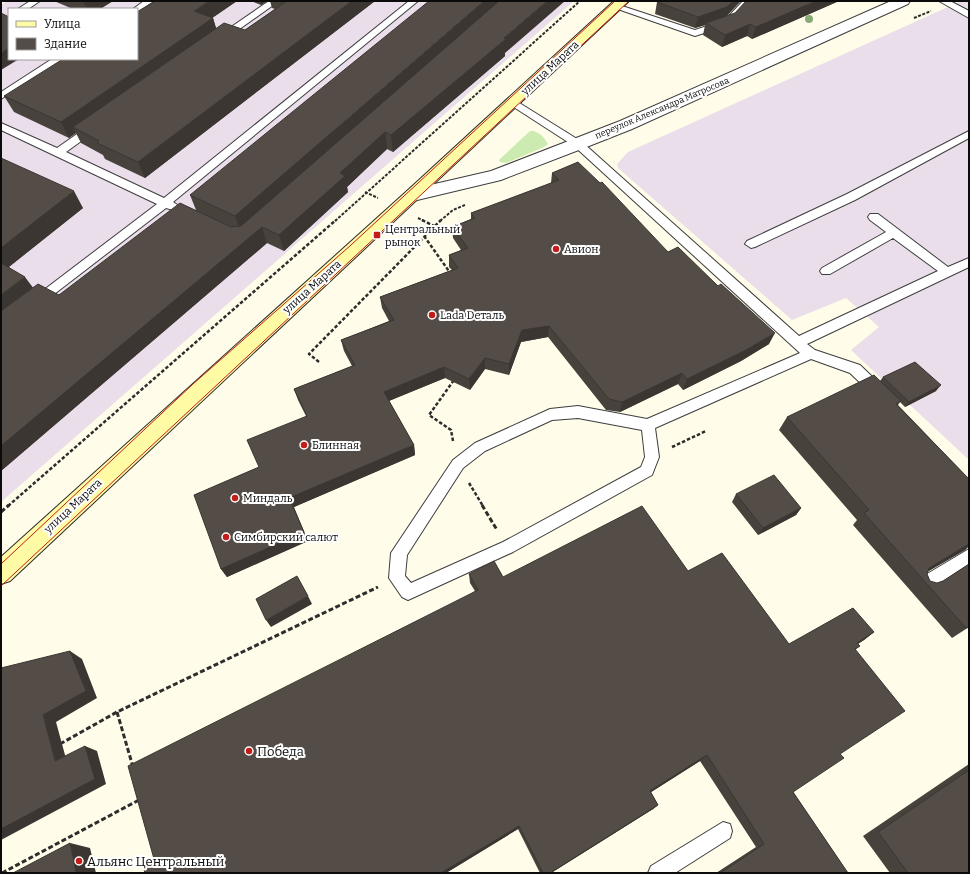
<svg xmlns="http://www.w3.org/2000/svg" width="970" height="874" font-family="Bitter,serif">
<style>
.industrial{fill:#eadeeb;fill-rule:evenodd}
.green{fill:#cbebb0}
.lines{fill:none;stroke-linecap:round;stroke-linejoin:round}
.lane-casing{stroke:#3e3e3e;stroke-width:2}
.street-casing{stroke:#3e3e3e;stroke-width:2}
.secondary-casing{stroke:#2d2d2d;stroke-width:2}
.path-far2{stroke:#2d2d2d;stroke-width:2;stroke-dasharray:3 1.5;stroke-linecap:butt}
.path-far1{stroke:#2d2d2d;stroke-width:2.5;stroke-dasharray:3.5 2;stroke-linecap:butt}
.path{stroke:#2d2d2d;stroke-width:3;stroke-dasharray:5 2.5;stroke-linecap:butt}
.lane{fill:#fff;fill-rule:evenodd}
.street{fill:#fff;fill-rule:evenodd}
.secondary{fill:#fffaa4;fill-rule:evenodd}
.tram{stroke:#c21d1b;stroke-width:1}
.tree{fill:#87a976}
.wall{fill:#48423d}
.shaded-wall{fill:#3b3632}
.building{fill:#544d47;stroke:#3b3632}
.poi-dot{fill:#c21d1b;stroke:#fff;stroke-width:1.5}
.labels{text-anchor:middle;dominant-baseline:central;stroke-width:4;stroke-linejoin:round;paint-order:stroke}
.far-street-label{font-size:9px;fill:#0b0b0b;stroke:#fff}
.street-label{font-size:11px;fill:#0b0b0b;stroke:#fff}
.poi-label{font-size:11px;fill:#0b0b0b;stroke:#fff;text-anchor:start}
.near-poi-label{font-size:13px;fill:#0b0b0b;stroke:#fff;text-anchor:start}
</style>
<rect width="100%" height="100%" fill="#fffce9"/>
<path class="industrial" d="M7 1H574L1 502V5ZM9 9H137V59H9Z
M961 1H969V460L851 350 879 327 846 298 792 320 618 168 617 164 628 152Z"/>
<path class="green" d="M530 131C538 130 544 137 548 144L544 147 506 163 500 162 499 160Z"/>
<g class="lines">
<defs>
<path id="lane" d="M30 1H40L28 9H18Z
M144 1H154L137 12V9H133Z
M269 1H279L224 40H218V36Z
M409 1H418L173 202 179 206 177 209 173 210 166 208 40 305H32L30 302 32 299 157 204 1 130V123L57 148 90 125H98L99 127 98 129 66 152 164 198Z
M743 1H752L731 24 695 36 612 7 613 5H619L695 30 725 20Z
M939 1H950L969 11V18Z
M52 59H64L1 99V92Z
M513 99 582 142 799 336 938 271 893 238 830 274H822L820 271 822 268 886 232 870 220 868 217 870 214H878L948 267 969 258V267L807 344 815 350 860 365 884 388 886 392 884 396 879 397 874 396 850 373 811 359 655 428 659 457 652 475 513 552 408 600 402 597 389 578 391 553 453 460 475 443 550 409 578 406 647 419 800 353 574 146 509 104 508 102 509 100ZM578 418 642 430 645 457 641 467 503 542 411 583 405 576 407 555 463 468 485 451 552 420Z
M969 131V138L855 200 755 247 751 248 745 244 747 241 847 194Z
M969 549V564L929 590 923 592 917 590 915 585 917 580Z
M723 822 730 824 732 831 730 838 675 873H648L651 866Z"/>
<path id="street" d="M891 1H910L908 4 632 129 584 148 501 180 413 201 407 199 404 195 407 191 413 189 491 171 620 121Z"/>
<path id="secondary" d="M614 1H629L10 581 1 584V557L407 191Z"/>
</defs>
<use href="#lane" class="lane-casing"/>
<use href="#street" class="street-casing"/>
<use href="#secondary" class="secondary-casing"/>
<path class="path-far2" d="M914 18 931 11
M365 192 378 198
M418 218 424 221
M335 221 580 1
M440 221 453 210 465 205"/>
<path class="path-far1" d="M422 220 434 226
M424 236 451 274
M319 362 309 354 441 220
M453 441 451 430 429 415 454 380
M672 447 706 431
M469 483 483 506
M8 506 336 220"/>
<path class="path" d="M482 505 497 530
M1 512 9 505
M117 712 133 767
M60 744 117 712 378 587
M2 873 139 800"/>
<use href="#lane" class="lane"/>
<use href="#street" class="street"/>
<use href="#secondary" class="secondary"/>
<path class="tram" d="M1 564 193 384 351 245 615 1
M1 586 629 1"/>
</g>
<circle class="tree" cx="809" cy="19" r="4"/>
<path class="wall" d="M54 1H113L100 9H73Z
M237 1 212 18H213L216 28 245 30 275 9 272 8 270 1H375L145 178 105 159 103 155 81 143 76 133 69 138 14 112 4 96Z
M251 1H267L261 5Z
M839 1 752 39 747 36 722 47 703 35 705 25 695 28 655 14 657 2 727 16Z
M505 53V56L393 152 387 149 347 187 348 192 284 251 267 243 1 471V158L83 208 9 267 33 288 59 295 196 210 190 195Z
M552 173 668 252 769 344 741 361 683 390 678 384 620 412 606 410 548 337 521 342 509 375 485 369 470 390 445 378 389 401 414 445 415 455 294 507 308 541 227 577 221 569 259 467 306 416 298 400 294 389 352 366 344 351 341 340 389 321 382 308 380 297 452 270 449 267V255L461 250 453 238 452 227 471 219V213L551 183Z
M883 377 936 391 905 407 900 402 898 405 969 479V546L965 550 927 572V574L930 581 969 627 952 638 853 525 857 520 779 430 787 417 880 381Z
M736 494 801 508 796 515 758 535 732 502Z
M688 571 789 644 874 632 864 640 858 644 860 646 855 650 840 754 793 792 848 873H716L756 847 700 761 651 792 658 805 653 809 551 873H540L518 829 446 873H145L154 859 475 591 470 583 469 574 503 577Z
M969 764V873H890L863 836Z"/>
<path class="shaded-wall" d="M83 1H113L100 9H87Z
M209 1H237L199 27 194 11Z
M260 1H267L261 5Z
M352 1H375L145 178 138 162Z
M484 1H504L241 232 235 216Z
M547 1H565L505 53V56L393 152 391 135Z
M733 1H741L724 19 706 23 705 25 695 28 698 17Z
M816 1H839L752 39 756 27Z
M213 18 218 35 73 127 76 133 69 138 61 122Z
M750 24 747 36 722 47 725 35Z
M9 48V59H19L1 70V53Z
M385 132 387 149 347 187 348 192 284 251 279 235 340 173Z
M74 191 83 208 1 273V248Z
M262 227 267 243 1 471V446Z
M25 277 37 293 1 320V295Z
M549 326 548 337 521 342 509 375V364L522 330Z
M775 333 769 344 741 361 683 390 687 379Z
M485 358V369L470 390 469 379Z
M444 367 445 378 386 402 384 392Z
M682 373 678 384 620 412 622 402Z
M941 385 936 391 905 407 909 402Z
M414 445 415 455 294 507 289 498Z
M801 508 796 515 758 535 763 528Z
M304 532 308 541 227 577 221 569Z
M969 544V546L965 550 920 576 929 568Z
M308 596 312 604 271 627 266 620Z
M874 632 864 640 847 650 857 643Z
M70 651 82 659 97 698 56 722 68 766 55 761 43 715Z
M85 746 97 751 106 784 1 840V829Z
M707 755 700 761 645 796 650 791Z
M658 805 653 809 551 873H550Z
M519 826 518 829 446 873H441Z
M70 843 90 848 96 873H76Z"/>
<path class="building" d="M155 1H209L194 11 213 18 61 122 4 96 63 59H137V12Z
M287 1H352L138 162 97 143 99 141 73 127 224 23 245 30Z
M429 1H484L235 216 190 195Z
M499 1H547L504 38 506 39 391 135 385 132 340 173 345 176 279 235 262 227 1 446V311L38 284 59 295 180 203 231 227 241 226Z
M658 1H733L727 7 698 17 657 2Z
M746 1H816L756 27 750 24 725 35 706 23 735 13Z
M1 13 9 17V48L1 53Z
M1 158 74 191 1 248Z
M578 162 600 183 602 182 668 252 678 247 718 286 721 284 775 333 746 350 687 379 682 373 622 402 609 399 549 326 522 330 509 364 485 358 469 379 444 367 384 392 414 445 289 498 304 532 221 569 194 495 259 467 247 440 307 416 294 389 355 365 341 340 394 320 380 297 458 268 449 255 468 248 452 227 475 218 471 213 559 180 552 173Z
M1 263 25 277 1 295Z
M915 362 941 385 909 402 883 377Z
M874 375 901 401 896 404 969 479V544L929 568 927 574 930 581 937 583 943 581 969 564V627L966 628 864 513 869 510 787 417Z
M774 475 801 508 763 528 736 494Z
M642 506 688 571 722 553 789 644 853 608 874 632 857 643 860 646 855 649 905 711 840 754 844 758 793 792 848 873H720L764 844 707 755 650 791 658 805 550 873H543L519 826 441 873H145L143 866 154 859 128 766 478 590 469 574 494 561 503 577Z
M297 576 308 596 266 620 256 599Z
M70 651 86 691 43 715 55 761 85 746 95 779 1 829V668Z
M969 770V873H908L878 832Z
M70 843 76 873H13Z"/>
<g class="poi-dot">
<rect x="373" y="231" width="8" height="8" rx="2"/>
<circle cx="556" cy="249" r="4"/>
<circle cx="432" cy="315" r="4"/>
<circle cx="304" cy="445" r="4"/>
<circle cx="235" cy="498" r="4"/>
<circle cx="226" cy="537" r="4"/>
<circle cx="249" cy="751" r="4"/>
<circle cx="79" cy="861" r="4"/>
</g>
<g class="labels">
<g class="far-street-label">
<text transform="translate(662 108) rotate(-23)">переулок Александра Матросова</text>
</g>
<g class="street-label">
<text transform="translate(550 68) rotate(-43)">улица Марата</text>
<text transform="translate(312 287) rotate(-42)">улица Марата</text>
<text transform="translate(73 506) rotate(-43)">улица Марата</text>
</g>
<g class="poi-label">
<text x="385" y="229">Центральный<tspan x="385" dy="13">рынок</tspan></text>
<text x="564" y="249">Авион</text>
<text x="440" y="315">Lada Dеталь</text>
<text x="312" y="445">Блинная</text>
<text x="243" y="498">Миндаль</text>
<text x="234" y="537">Симбирский салют</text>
</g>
<g class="near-poi-label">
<text x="257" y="751">Победа</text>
<text x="87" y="861">Альянс Центральный</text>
</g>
</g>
<rect width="970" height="874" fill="none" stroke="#0b0b0b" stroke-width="4"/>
<rect x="8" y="8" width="130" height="52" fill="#ffffff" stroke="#9d9d9d"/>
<rect x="16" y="21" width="20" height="6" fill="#fffaa4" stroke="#9d9d9d"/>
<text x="44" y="28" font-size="12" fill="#0b0b0b">Улица</text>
<rect x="16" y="38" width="20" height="12" fill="#544d47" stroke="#9d9d9d"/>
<text x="44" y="48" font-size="12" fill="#0b0b0b">Здание</text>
</svg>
